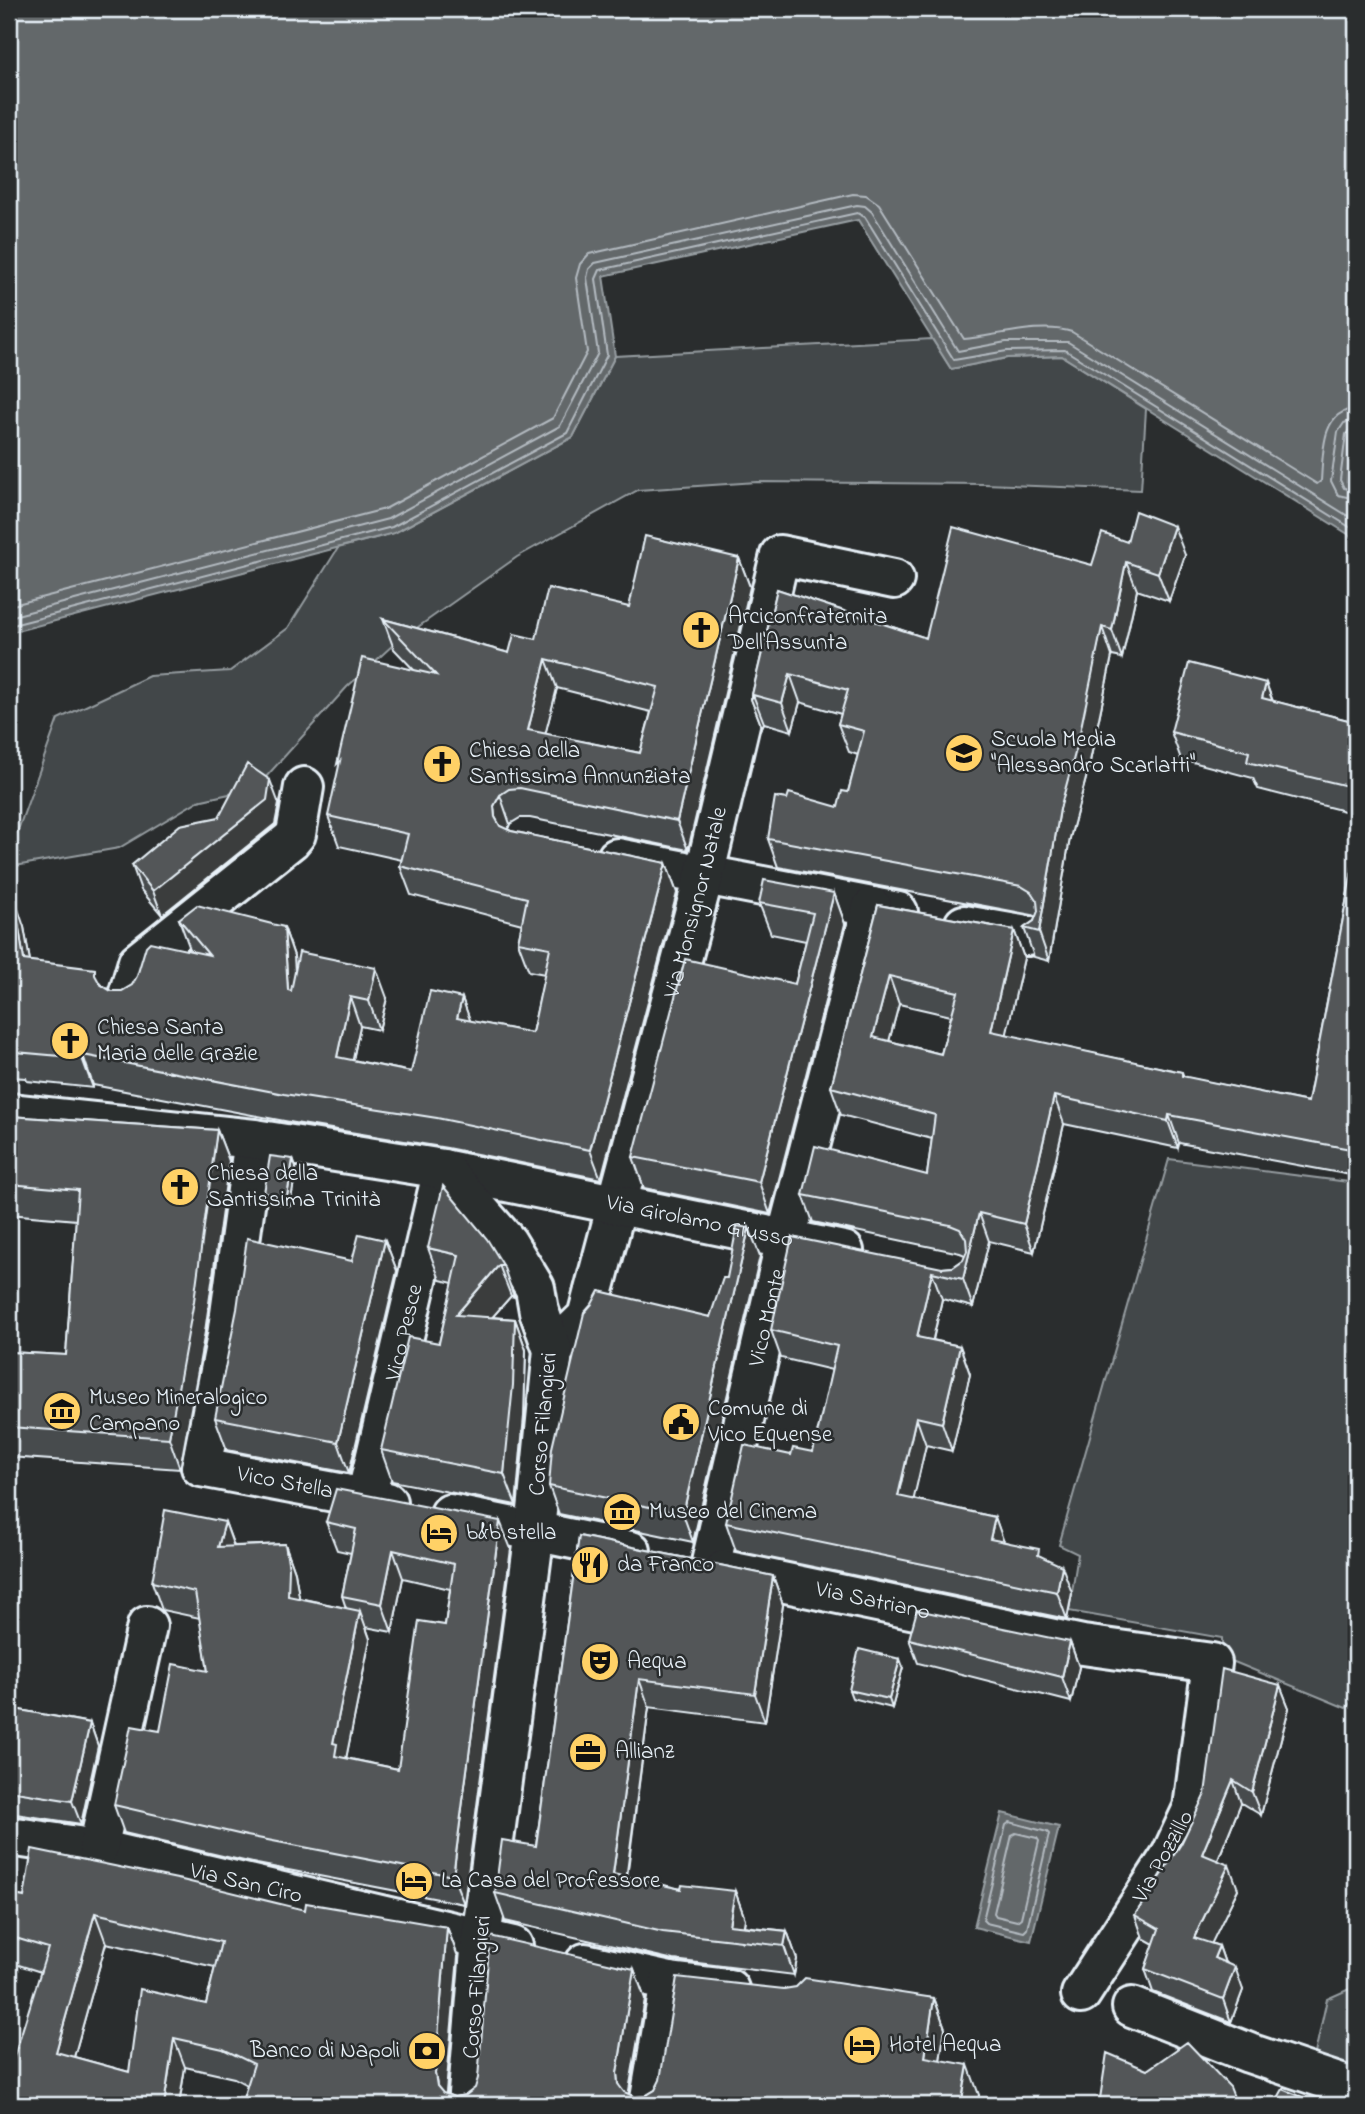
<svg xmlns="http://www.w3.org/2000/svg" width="1365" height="2114" font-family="'Indie Flower',sans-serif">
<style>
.green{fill:#424648;stroke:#959ca0;stroke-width:2}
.water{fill:#63686b;stroke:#989fa3;stroke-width:2}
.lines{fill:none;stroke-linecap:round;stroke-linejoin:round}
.shore{stroke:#b3bac0;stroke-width:2}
.street-casing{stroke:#e8f1f8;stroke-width:44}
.secondary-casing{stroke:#e8f1f8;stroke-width:44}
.street{stroke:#2a2d2e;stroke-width:38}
.secondary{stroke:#2a2d2e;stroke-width:38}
.wall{fill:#474b4d;stroke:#e8f1f8;stroke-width:2;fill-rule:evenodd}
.shaded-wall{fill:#3a3d3e;stroke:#e8f1f8;stroke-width:2}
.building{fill:#535759;stroke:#e8f1f8;stroke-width:2;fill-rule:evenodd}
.labels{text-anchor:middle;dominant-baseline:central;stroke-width:5;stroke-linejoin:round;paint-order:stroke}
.poi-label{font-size:23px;fill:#e8f1f8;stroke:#2a2d2e;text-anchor:start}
.street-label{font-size:23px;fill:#e8f1f8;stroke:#2a2d2e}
</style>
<rect width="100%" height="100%" fill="#2a2d2e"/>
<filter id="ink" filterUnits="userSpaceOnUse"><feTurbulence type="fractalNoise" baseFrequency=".0143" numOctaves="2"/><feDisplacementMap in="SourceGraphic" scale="14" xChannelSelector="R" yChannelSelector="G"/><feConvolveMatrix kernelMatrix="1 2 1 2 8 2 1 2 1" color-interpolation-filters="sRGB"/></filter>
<g filter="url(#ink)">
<path class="green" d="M932 339 951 369 1007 358 1062 356 1146 409 1141 490 984 484 757 482 638 490 517 557 394 644 347 687 256 788 198 801 119 848 9 867V855L58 719 149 676 230 671 288 628 338 548 394 533 573 437 615 356Z
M1169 1159 1356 1183V1697L1346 1708 1222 1657V1638L1069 1611 1078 1554 1059 1545Z
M1356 1986V2069L1312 2067 1327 1999Z"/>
<path class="water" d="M9 9H1356V410L1347 482 1356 483V539L1062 356 1007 358 951 369 858 220 603 276 615 356 573 437 394 533 9 633Z
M1002 1813 1059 1827 1031 1941 974 1927Z"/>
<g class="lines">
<path class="shore" d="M1356 419 1344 423 1338 432 1331 481 1338 495 1356 499
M1356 428 1350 429 1346 434 1340 480 1344 488 1356 490
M9 606 385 509 553 418 587 352 576 278 580 264 589 254 853 194 866 195 879 204 964 339C996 336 1041 322 1072 332L1317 484 1321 481C1323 454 1321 410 1356 409
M9 617 388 519 560 426 598 353 587 278 589 269 595 263 857 205 865 206 872 212 958 351 1006 342H1068L1356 521
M9 626 392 527 567 433 607 355 596 279 600 270 857 213 865 217 954 360 1007 351 1065 350 1356 531
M1010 1822 1047 1832 1049 1834 1027 1929 1024 1932 986 1923 983 1920 1006 1825Z
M1016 1833 1037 1838 1039 1841 1021 1918 1017 1921 996 1916 994 1913 1012 1835Z"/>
<defs>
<g id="street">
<path d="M617 858 898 912"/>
<path d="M964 925 1027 936"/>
<path d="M127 999 138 962 291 840 296 834 304 787"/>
<path id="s1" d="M254 1139 227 1336 201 1467 387 1502"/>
<path id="s2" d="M553 1350 587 1317 704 876 780 555 894 579"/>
<path id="s3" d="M366 1498 443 1169 844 1251"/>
<path d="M450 1514 631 1551"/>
<path id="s4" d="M710 1567 786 1239 872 907"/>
<path id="s5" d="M724 1570 1083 1645 1212 1663 1193 1808 1171 1855 1081 1994"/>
<path id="s6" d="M9 1836 98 1849 513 1946"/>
<path d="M98 1849 147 1626"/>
<path d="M585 1963 670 1982 729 1989"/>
<path d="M1132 2007 1249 2053 1344 2085 1356 2086"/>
<path d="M649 2105 670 1982"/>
</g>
<path id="secondary" d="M9 1113 254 1139 443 1169 507 1242 535 1288 539 1311 553 1350 535 1531 481 1939 467 2105"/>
</defs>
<use href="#street" class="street-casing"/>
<use href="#secondary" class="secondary-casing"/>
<use href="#street" class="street"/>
<use href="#secondary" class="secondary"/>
</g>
<path class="wall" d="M1127 542 1185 555 1169 601 1137 590 1122 658 1112 656 1088 771 1070 838 1049 961 1034 957 1024 928 1034 921 1036 917 1032 915 778 867 768 839 838 807 848 792 858 755 849 752 838 724 841 714 800 702 792 731 764 723 762 727 751 699 777 589 926 638 1092 565Z
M739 558 750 587 688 850 530 818H520L510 824 508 829 511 831 666 863 677 893 601 1179 447 1148 295 1123 93 1085V1088L27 1081 26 1078 9 1077V898L24 927 30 961 101 985 111 991H122L192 951 190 949 179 919 284 927 294 956 295 971 387 998 379 1030 360 1026 353 1060 411 1072 462 998 470 1021 532 1033 545 974 529 971 518 942 522 924 411 895 400 866 402 860 339 846 328 816 414 670 394 649 383 619 509 653 536 639 629 607ZM557 688 651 712 640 753 545 734Z
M1266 683 1273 701 1356 722V814L1258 789 1253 778 1181 759 1171 732Z
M279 804 275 824 162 915 141 890 132 865 219 817Z
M1356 850V1176L1179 1143 1178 1148 1064 1124 1034 1252 989 1241 973 1307 942 1299 933 1340 960 1346 970 1374 952 1451 926 1445 913 1499 995 1517 1003 1541 1042 1557 1072 1593 1067 1619 736 1551 726 1523 791 1455 813 1452 832 1370 781 1358 771 1330 942 1268 953 1267 963 1260 965 1255 960 1253 813 1222 803 1195 927 1175 932 1139 841 1115 831 1087 878 905 1014 930 1024 958 1006 1035 1182 1072 1184 1077 1308 1102ZM899 1004 951 1016 941 1054 889 1041Z
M834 893 845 924 770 1214 644 1188 633 1157 795 984 806 941 771 934 759 903Z
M9 1116 217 1130 229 1161 205 1332 180 1469 9 1457V1352L66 1355 76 1220 9 1214Z
M293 1159 296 1168 290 1206 268 1201 264 1193Z
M749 1228 760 1256 693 1542 559 1514 549 1486 710 1317Z
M385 1240 397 1271 349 1473 227 1450 215 1418 352 1261Z
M428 1248 503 1265 514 1297 511 1296 492 1317 515 1319 526 1350 524 1416 516 1505 392 1481 381 1450 439 1343 453 1283 440 1280Z
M225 1522 234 1546 285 1544 295 1572 299 1598 346 1608 342 1596 351 1553 337 1550 326 1522 511 1549 464 1904 257 1864 124 1833 114 1805 160 1731 208 1671 200 1618 162 1610 152 1582ZM403 1578 450 1589 445 1625 398 1769 346 1758 370 1639 366 1627 392 1632Z
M579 1536 773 1576 783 1605 765 1722 649 1707 627 1877 681 1889 735 1891 745 1919 744 1926 787 1931 797 1959 794 1975 674 1960 505 1921 495 1893 536 1846Z
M909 1639 1070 1642 1079 1667 1071 1702 918 1663Z
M903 1667 892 1708 852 1698 849 1690Z
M1280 1685 1289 1708 1261 1815 1241 1803 1218 1860 1238 1889 1211 1943 1219 1946 1225 1963 1243 1990 1231 2022 1153 1992 1145 1969 1154 1944 1143 1938 1135 1915Z
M9 1708 90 1723 98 1746 81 1824 9 1813Z
M9 1894 24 1897 305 1910 447 1927 458 1957 446 2094 454 2097 466 2095 634 1969 645 1999 629 2094 635 2097 645 2096 655 2090 784 1989 934 1998 945 2028 940 2060 979 2095 977 2105H241L247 2085 234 2078 185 2067 179 2105H9L41 1972 9 1962ZM106 1943 215 1967 206 2004 129 2072 74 2057Z"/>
<path class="shaded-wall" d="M1174 526 1185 555 1169 601 1158 573Z
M739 558 750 587 688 850 677 821Z
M1126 562 1137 590 1122 658 1112 630Z
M1102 627 1112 656 1088 771 1070 838 1049 961 1039 932 1060 809Z
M546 659 557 688 539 759 528 730Z
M790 674 800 702 792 731 782 703Z
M1266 683 1276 711 1262 698Z
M753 695 764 723 762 727 751 699Z
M270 780 279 804 275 824 162 915 153 891Z
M500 795 510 824 505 835 495 817 494 806Z
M666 863 677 893 601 1179 590 1150Z
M834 893 845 924 770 1214 759 1182Z
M14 897 24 927 35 989 24 960Z
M284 927 294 956 298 1020 288 990Z
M1014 930 1024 958 1001 1059 991 1031Z
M376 968 387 998 379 1030 369 1001Z
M889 976 899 1004 883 1064 873 1037Z
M350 997 360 1026 347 1087 337 1057Z
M462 998 473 1028 457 1018Z
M83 1055 93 1085V1088L82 1058Z
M1054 1096 1064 1124 1034 1252 1024 1224Z
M1169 1115 1179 1143 1178 1148 1168 1121Z
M217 1130 229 1161 205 1332 180 1469 169 1438Z
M293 1159 296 1168 290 1206 287 1197Z
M979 1213 989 1241 973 1307 963 1279Z
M749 1228 760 1256 693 1542 683 1514Z
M385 1240 397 1271 349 1473 338 1442Z
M499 1265 511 1296 467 1346 456 1315Z
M932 1272 942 1299 927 1365 917 1337Z
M515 1319 526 1350 524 1416 516 1505 504 1474Z
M960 1346 970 1374 952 1451 942 1423Z
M916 1417 926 1445 908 1524 898 1496Z
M995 1517 1005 1545 990 1539Z
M500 1521 511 1549 464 1904 453 1876Z
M225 1522 235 1550 218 1547Z
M285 1544 295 1572 299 1596 298 1624 288 1596Z
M393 1550 403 1578 392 1632 382 1604Z
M1062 1566 1072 1593 1067 1619 1057 1592Z
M773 1576 783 1605 765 1722 755 1694Z
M360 1611 370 1639 345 1764 335 1756 333 1743Z
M1070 1642 1079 1667 1071 1702 1062 1677Z
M900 1659 903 1667 892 1708 889 1699Z
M639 1679 649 1707 623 1902 613 1874Z
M1280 1685 1289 1708 1261 1815 1252 1792Z
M90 1723 98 1746 81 1824 72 1801Z
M1233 1780 1241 1803 1211 1877 1202 1854Z
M1229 1865 1238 1889 1203 1961 1194 1938Z
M735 1891 745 1919 741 1941 729 1925Z
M95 1913 106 1943 67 2082 56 2052Z
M447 1927 458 1957 445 2103 437 2086 435 2074Z
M787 1931 797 1959 794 1975 784 1946Z
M1219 1946 1227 1969 1214 1958Z
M1235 1967 1243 1990 1231 2022 1223 1999Z
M634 1969 645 1999 627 2102 618 2084 617 2073Z
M934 1998 945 2028 936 2086 925 2057Z
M174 2038 185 2067 179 2105H164Z
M968 2065 979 2095 977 2105H961Z"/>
<path class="building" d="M1135 511 1174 526 1158 573 1126 562 1112 630 1102 627 1078 742 1060 809 1039 932 1024 928 1034 921 1038 911 1037 901 1031 892 1021 886 768 839 775 797 787 799 789 793 838 807 842 791 848 792 864 731 838 724 848 690 790 674 782 703 753 695 751 699 777 589 926 638 953 527 1092 565 1102 533 1127 542Z
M645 536 739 558 677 821 520 788 509 789 500 795 494 806 495 817 500 826 511 831 666 863 590 1150 437 1118 284 1094 83 1055 82 1058 16 1052 17 1049H9V898L14 897 24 960 95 969V975L100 984 111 991H122L132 985 137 976 146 946 150 942 209 955 179 919 197 905 284 927 288 990 291 991 299 952 376 968 369 1001 350 997 337 1057 411 1072 430 991 462 998 457 1018 532 1033 550 948 518 942 527 898 400 866 408 834 328 816 340 761 337 764 362 658 436 675 383 619 509 653 514 634 536 639 548 588 629 607ZM546 659 658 687 640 753 528 730Z
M1189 663 1266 683 1262 698 1356 722V788L1247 762 1249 752 1171 732Z
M247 764 270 780 267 800 153 891 132 865 180 825 219 817Z
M1356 850V1150L1169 1115 1168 1121 1054 1096 1024 1224 979 1213 963 1279 932 1272 917 1337 960 1346 942 1423 916 1417 898 1496 995 1517 990 1539 1039 1549 1038 1555 1062 1566 1057 1592 726 1523 744 1445 791 1455 793 1448 813 1452 837 1346 771 1330 792 1237 942 1268 953 1267 963 1260 967 1251 966 1239 960 1229 950 1225 803 1195 815 1146 927 1175 935 1115 831 1087 878 905 1014 930 991 1031 1182 1072V1076L1308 1102ZM889 976 958 992 941 1054 873 1037Z
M764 880 834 893 759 1182 633 1157 685 959 795 984 813 913 759 903Z
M9 1116 217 1130 194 1301 169 1438 9 1427V1352L66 1355 78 1190 9 1184Z
M270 1156 293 1159 287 1197 264 1193Z
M443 1186 487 1239 503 1265H499L456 1315 515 1319 513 1385 504 1474 381 1450 408 1337 439 1343 459 1255 428 1248Z
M737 1226 749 1228 683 1514 549 1486 552 1448 584 1313 592 1304 599 1291 710 1317 723 1278H727Z
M359 1234 385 1240 338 1442 215 1418 237 1309 247 1238 352 1261Z
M336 1489 500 1521 453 1876 247 1836 114 1805 131 1726 160 1731 173 1664 208 1671 195 1592 152 1582 165 1510 225 1522 218 1547 285 1544 289 1568 288 1596 360 1611 333 1743 337 1744 335 1756 398 1769 419 1621 445 1625 454 1564 393 1550 382 1604 342 1596 356 1529 326 1522Z
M579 1536 773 1576 755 1694 639 1679 613 1874 681 1889 682 1885 735 1891 729 1925 787 1931 784 1946 663 1932 495 1893 502 1840 536 1846Z
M917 1610 1070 1642 1062 1677 909 1639Z
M859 1649 900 1659 889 1699 849 1690Z
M1222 1669 1280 1685 1252 1792 1233 1780 1202 1854 1229 1865 1194 1938 1219 1946 1214 1958 1235 1967 1223 1999 1145 1969 1159 1929 1135 1915 1181 1844 1205 1794Z
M9 1708 90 1723 72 1801 9 1791Z
M32 1849 182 1880 305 1910 306 1903 447 1927 435 2074 437 2086 443 2093 454 2097 466 2095 475 2088 478 2078 490 1936 634 1969 617 2073 618 2084 624 2092 635 2097 645 2096 655 2090 660 2080 677 1977 784 1989 796 1987 805 1978 934 1998 925 2057 968 2065 961 2105H241L254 2064 223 2049 174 2038 164 2105H58L38 2100 37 2105H9V2073L48 1948 9 1936V1894L24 1897ZM95 1913 221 1942 206 2004 140 1989 129 2072 56 2052Z
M1187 2042 1230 2087 1237 2105H1099L1107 2053 1147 2070Z
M1283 2089 1321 2105H1274Z"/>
</g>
<defs>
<symbol id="church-disc" viewBox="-11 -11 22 22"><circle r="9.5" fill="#ffd166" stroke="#2a2d2e"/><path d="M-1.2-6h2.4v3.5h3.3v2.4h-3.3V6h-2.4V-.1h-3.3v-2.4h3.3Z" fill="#111"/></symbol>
<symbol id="school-disc" viewBox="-11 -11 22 22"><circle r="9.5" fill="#ffd166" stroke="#2a2d2e"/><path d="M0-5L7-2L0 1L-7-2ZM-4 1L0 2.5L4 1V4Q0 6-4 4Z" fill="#111"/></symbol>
<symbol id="museum-disc" viewBox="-11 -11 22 22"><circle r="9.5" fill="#ffd166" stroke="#2a2d2e"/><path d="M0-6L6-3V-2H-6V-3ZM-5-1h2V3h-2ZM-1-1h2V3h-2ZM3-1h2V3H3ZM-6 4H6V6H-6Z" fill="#111"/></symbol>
<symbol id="civic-disc" viewBox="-11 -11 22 22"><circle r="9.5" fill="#ffd166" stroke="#2a2d2e"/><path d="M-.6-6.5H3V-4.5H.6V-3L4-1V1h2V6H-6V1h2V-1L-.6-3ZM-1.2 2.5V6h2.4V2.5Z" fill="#111"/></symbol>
<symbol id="hotel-disc" viewBox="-11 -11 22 22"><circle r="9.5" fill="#ffd166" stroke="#2a2d2e"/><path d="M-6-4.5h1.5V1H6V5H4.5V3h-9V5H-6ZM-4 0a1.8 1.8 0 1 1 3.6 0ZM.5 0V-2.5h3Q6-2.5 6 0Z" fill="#111"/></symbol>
<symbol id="restaurant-disc" viewBox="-11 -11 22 22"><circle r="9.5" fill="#ffd166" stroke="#2a2d2e"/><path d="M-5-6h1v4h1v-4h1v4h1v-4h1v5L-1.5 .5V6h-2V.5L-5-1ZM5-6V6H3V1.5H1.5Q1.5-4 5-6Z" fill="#111"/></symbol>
<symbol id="theatre-disc" viewBox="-11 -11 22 22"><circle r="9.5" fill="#ffd166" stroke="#2a2d2e"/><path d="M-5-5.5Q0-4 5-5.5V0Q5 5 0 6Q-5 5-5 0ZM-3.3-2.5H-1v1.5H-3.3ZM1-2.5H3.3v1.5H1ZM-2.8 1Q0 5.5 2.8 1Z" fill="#111"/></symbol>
<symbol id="office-disc" viewBox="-11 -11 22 22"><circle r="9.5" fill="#ffd166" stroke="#2a2d2e"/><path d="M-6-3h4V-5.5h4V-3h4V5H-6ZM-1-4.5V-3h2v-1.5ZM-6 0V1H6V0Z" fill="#111"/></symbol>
<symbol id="bank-disc" viewBox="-11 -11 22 22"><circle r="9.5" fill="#ffd166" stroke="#2a2d2e"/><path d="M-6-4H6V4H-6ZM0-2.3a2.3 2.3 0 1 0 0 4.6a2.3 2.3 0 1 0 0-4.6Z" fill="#111"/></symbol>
</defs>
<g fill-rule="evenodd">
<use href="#church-disc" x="679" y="608" width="44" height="44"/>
<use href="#school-disc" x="942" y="731" width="44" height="44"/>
<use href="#church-disc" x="420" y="742" width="44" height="44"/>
<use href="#church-disc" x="48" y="1019" width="44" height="44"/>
<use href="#church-disc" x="158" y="1165" width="44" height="44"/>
<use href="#museum-disc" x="40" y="1389" width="44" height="44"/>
<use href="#civic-disc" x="659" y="1400" width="44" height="44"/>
<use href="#museum-disc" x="600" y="1490" width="44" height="44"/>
<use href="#hotel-disc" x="417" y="1511" width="44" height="44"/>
<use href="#restaurant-disc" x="568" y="1543" width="44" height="44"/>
<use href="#theatre-disc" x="578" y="1640" width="44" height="44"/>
<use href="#office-disc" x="566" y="1730" width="44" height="44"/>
<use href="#hotel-disc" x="392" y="1859" width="44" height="44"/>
<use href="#hotel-disc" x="840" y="2023" width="44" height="44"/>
<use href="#bank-disc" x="405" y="2029" width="44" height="44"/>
</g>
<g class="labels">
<g class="poi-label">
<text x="728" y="617">Arciconfraternita<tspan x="728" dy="26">Dell'Assunta</tspan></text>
<text x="991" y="740">Scuola Media<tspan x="991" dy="26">"Alessandro Scarlatti"</tspan></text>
<text x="469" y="751">Chiesa della<tspan x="469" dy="26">Santissima Annunziata</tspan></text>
<text x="97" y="1028">Chiesa Santa<tspan x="97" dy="26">Maria delle Grazie</tspan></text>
<text x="207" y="1174">Chiesa della<tspan x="207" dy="26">Santissima Trinità</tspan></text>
<text x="89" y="1398">Museo Mineralogico<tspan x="89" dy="26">Campano</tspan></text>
<text x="708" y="1409">Comune di<tspan x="708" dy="26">Vico Equense</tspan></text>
<text x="649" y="1512">Museo del Cinema</text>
<text x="466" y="1533">b&amp;b stella</text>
<text x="617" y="1565">da Franco</text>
<text x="627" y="1662">Aequa</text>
<text x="615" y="1752">Allianz</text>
<text x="441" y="1881">La Casa del Professore</text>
<text x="889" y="2045">Hotel Aequa</text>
<text x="400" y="2051" text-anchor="end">Banco di Napoli</text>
</g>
<g class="street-label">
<text stroke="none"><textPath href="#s2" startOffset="476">Via Monsignor Natale</textPath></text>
<text stroke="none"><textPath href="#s3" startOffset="600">Via Girolamo Giusso</textPath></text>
<text stroke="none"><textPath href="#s4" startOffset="256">Vico Monte</textPath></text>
<text stroke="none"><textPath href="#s3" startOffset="170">Vico Pesce</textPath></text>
<text transform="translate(544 1424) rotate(-85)">Corso Filangieri</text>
<text stroke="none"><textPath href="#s1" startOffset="418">Vico Stella</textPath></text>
<text stroke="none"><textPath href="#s5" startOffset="152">Via Satriano</textPath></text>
<text transform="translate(1164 1857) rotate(-61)">Via Pozzillo</text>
<text stroke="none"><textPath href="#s6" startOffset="242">Via San Ciro</textPath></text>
<text transform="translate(478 1987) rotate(-85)">Corso Filangieri</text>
</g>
</g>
<rect width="1365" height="2114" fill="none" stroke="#2a2d2e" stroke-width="35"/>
<rect x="18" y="18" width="1330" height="2079" fill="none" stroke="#e8f1f8" stroke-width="2.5" filter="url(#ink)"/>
</svg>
